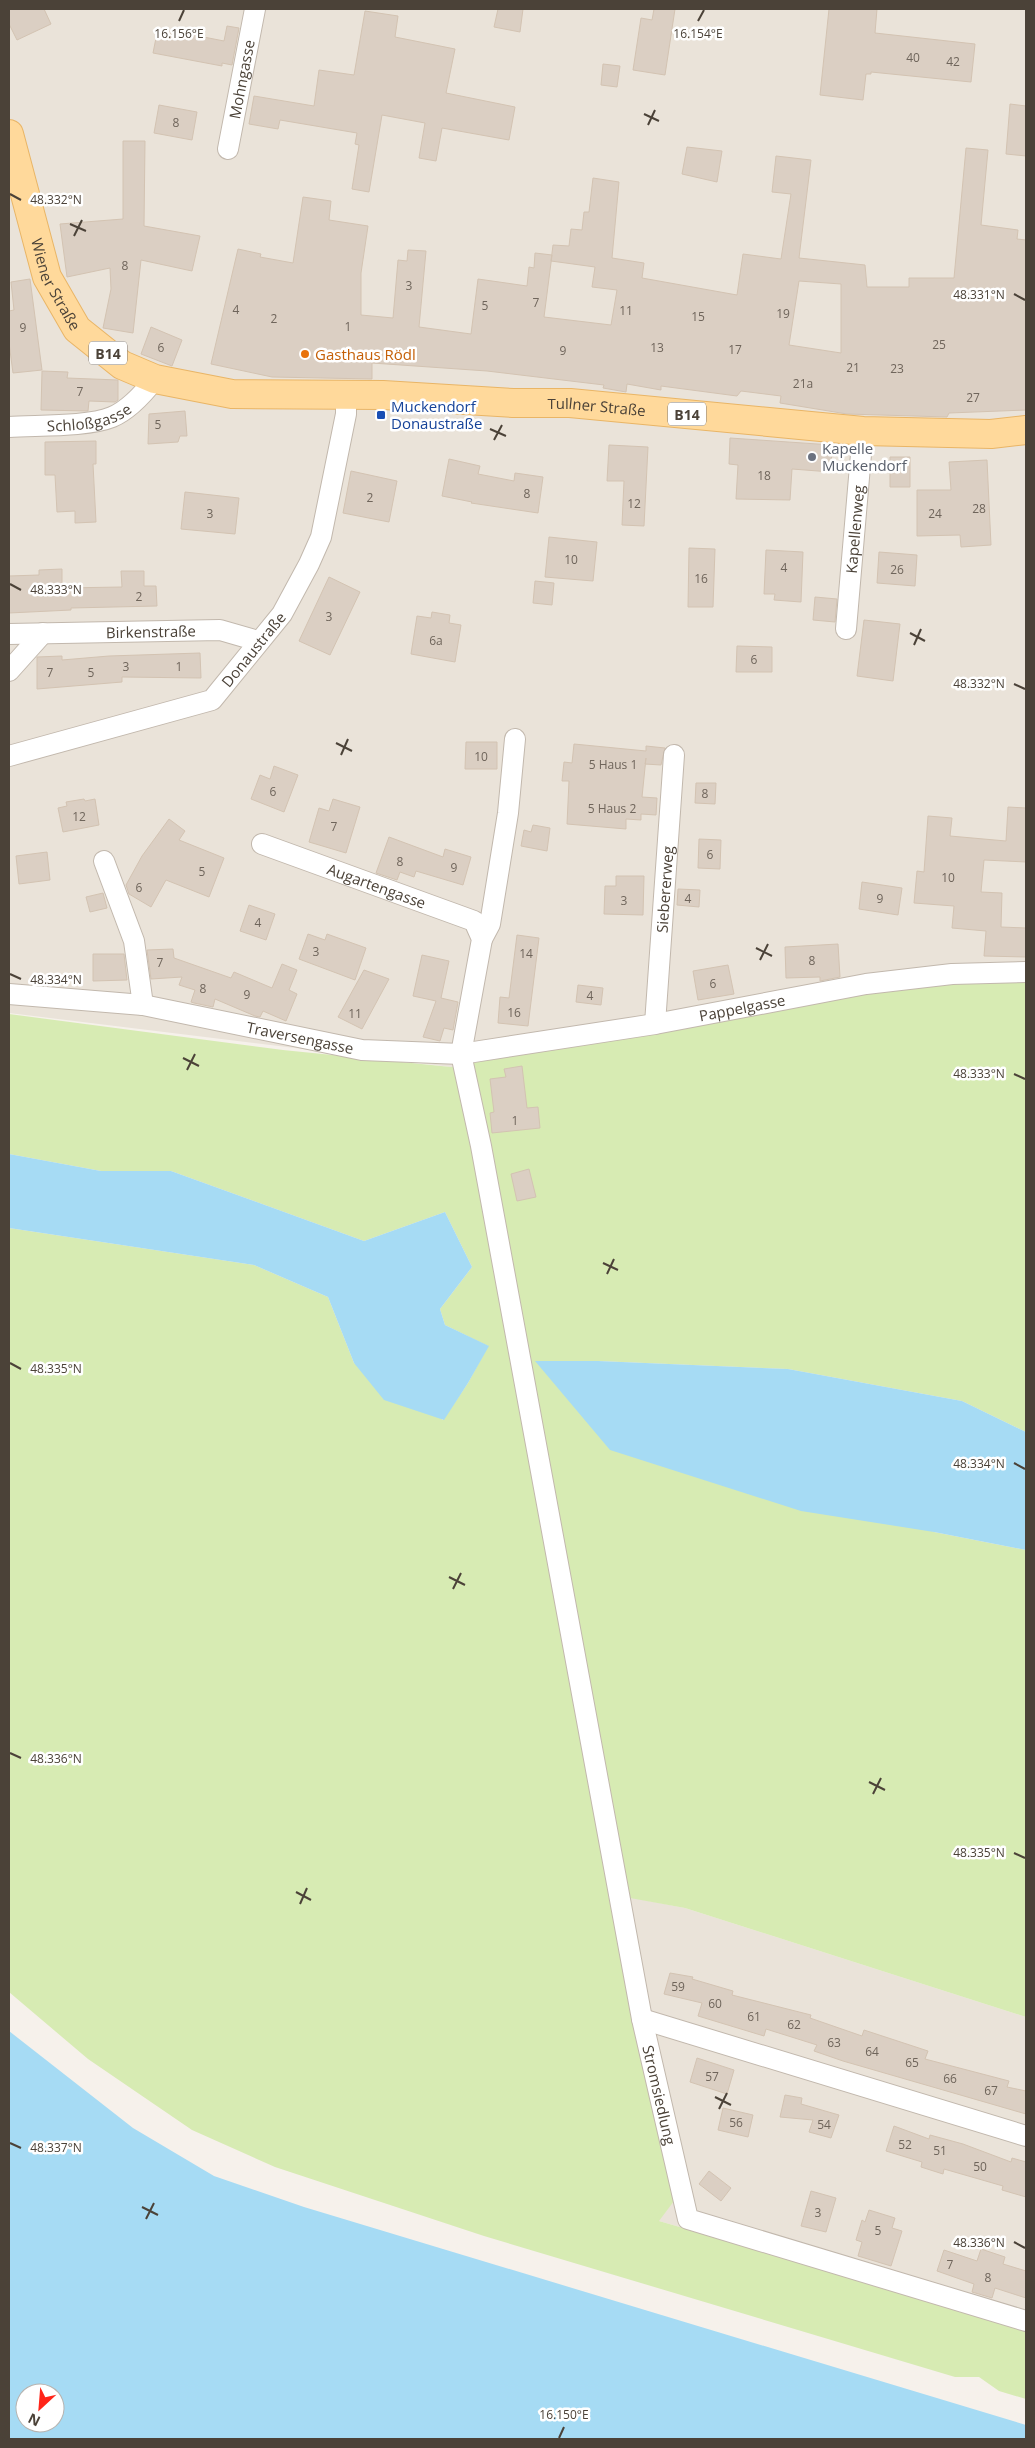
<svg xmlns="http://www.w3.org/2000/svg" width="1035" height="2448" font-family="'Open Sans',sans-serif">
<style>
.residential{fill:#eae3d9}
.green{fill:#d7ebb3}
.water{fill:#a6dbf4;fill-rule:evenodd}
.building{fill:#dbcfc3;stroke:#d3c3b2;fill-rule:evenodd}
.lines{fill:none;stroke-linecap:round;stroke-linejoin:round}
.street-casing{stroke:#c2b8ad;stroke-width:22}
.primary-casing{stroke:#e9b566;stroke-width:30}
.street{stroke:#fff;stroke-width:20}
.primary{stroke:#ffd99b;stroke-width:28}
.ticks{fill:none;stroke:#4b4238;stroke-width:2}
.food-dot{fill:#e8710a;stroke:#fff;stroke-width:2}
.transit-dot{fill:#1a4fb4;stroke:#fff;stroke-width:2}
.worship-dot{fill:#6b7280;stroke:#fff;stroke-width:2}
.labels{text-anchor:middle;dominant-baseline:central;stroke-width:5;stroke-linejoin:round;paint-order:stroke}
.number-label{font-size:12px;fill:#6f655b}
.shield{fill:#fff;stroke:#817b74;stroke-width:1}
.shield-label{font-size:14px;font-weight:bold;fill:#4b4238}
.street-label{font-size:15px;fill:#4b4238;stroke:#fff}
.food-label{font-size:15px;fill:#c56008;stroke:#fff;text-anchor:start}
.transit-label{font-size:15px;fill:#164399;stroke:#fff;text-anchor:start}
.worship-label{font-size:15px;fill:#5b616d;stroke:#fff;text-anchor:start}
.ticks-label{font-size:12px;text-anchor:middle;fill:#4b4238;stroke:#fff;stroke-width:5;stroke-linejoin:round;paint-order:stroke}
</style>
<rect width="100%" height="100%" fill="#f6f1eb"/>
<path class="residential" d="M9 9H1026V978L855 991 451 1067 9 1013Z
M608 1893 685 1908 1026 2017V2328L659 2221Z"/>
<path class="green" d="M1026 978V1432L962 1401 788 1369 598 1361 934 1532 1026 1550V2017L685 1908 608 1894 674 2201 659 2221 1026 2328V2399L999 2391 979 2377H955L484 2236 275 2167 192 2130 88 2059 9 1992V1228L254 1265 328 1297 354 1363 443 1420 468 1383 488 1346 445 1325 440 1309 472 1267 445 1212 364 1241 171 1171H101L9 1154V1014L283 1050 451 1067 855 991Z"/>
<path class="water" d="M9 1154 101 1171H171L364 1241 445 1212 472 1267 440 1309 445 1325 489 1346 468 1383 444 1420 384 1400 354 1363 328 1297 254 1265 9 1228Z
M535 1361H598L788 1369 962 1401 1026 1432V1550L934 1532 801 1511 610 1450Z
M9 2031 133 2128 214 2176 304 2207 1026 2425V2439H9ZM25 2393H55V2423H25Z"/>
<path class="building" d="M9 9H44L51 24 17 40 9 24Z
M498 9H523L520 32 494 27Z
M654 9H675L665 75 633 70 641 18 652 20Z
M829 9H877L875 33 975 44 971 82 871 72V74H866L863 100 820 95Z
M365 11 398 16 395 37 455 49 446 93 515 107 509 140 442 128 436 161 419 158 425 123 382 115 369 192 352 189 359 145 355 144 357 133 280 120 278 129 249 124 254 96 314 106 319 70 354 75Z
M227 26 239 28 232 65 222 63V66L153 53 158 28 224 41Z
M603 64 620 66 617 87 601 85Z
M1010 104 1026 106V156L1006 154Z
M159 105 197 112 192 140 154 133Z
M123 141H145L144 226 200 236 192 271 141 260 133 333 103 328 111 289 110 268 67 277 60 224 123 219Z
M687 147 722 151 717 182 682 174Z
M966 148 988 150 981 225 1018 230 1017 239 1026 240V410L949 413 947 417 847 414 780 403 781 396 741 391 737 396 661 386V390L627 384 626 392 603 388 604 385 487 371 372 363V379L272 377 211 364 238 249 261 254 260 257 293 263 303 197 331 201 329 220 368 226 361 273V315L393 318 398 260 407 261 408 250 426 251 419 327 471 334 478 279 527 286 529 267 534 268 535 253 552 255 544 317 611 325 617 290 592 287 595 267 551 261 553 245 569 246 571 229 582 230 584 212H589L593 178 619 182 612 258 644 263 642 278 737 295 743 254 781 259 791 194 772 192 776 156 811 160 799 258 865 265 867 287H909V278H954ZM799 281 841 284V353L789 345Z
M30 279 42 370 13 373 9 343V311L14 310 11 282Z
M151 327 182 340 172 366 141 354Z
M42 371 68 372 67 378 118 380V400L115 402 89 401 88 411 41 410Z
M185 411 187 436H180L178 442 148 444 149 414Z
M730 438 832 445 831 472 792 469 790 500 736 499 738 465 729 464Z
M96 441V464H93L96 522 75 523V511L57 512 55 475H45V442Z
M609 445 648 447 644 526 622 525 624 481H607Z
M890 457H910V487H890Z
M449 459 480 466 478 474 514 481 515 473 543 477 538 513 471 503 472 502 442 496Z
M987 460 991 545 961 547 960 535 917 536V490H951L949 462Z
M351 471 397 481 389 522 343 513Z
M185 492 239 498 235 534 181 529Z
M549 537 597 542 593 581 545 577Z
M689 548 715 549 713 607H688Z
M766 550 803 552 801 602 774 600 775 594H764Z
M879 552 917 555 915 586 877 583Z
M62 569V588L122 587 121 571H144V586H156L157 606 71 608V610L9 613V576L39 575V570Z
M329 577 360 592 330 655 299 641Z
M535 581 554 583 552 605 533 603Z
M815 597 837 599 835 622 813 620Z
M432 612 450 615 449 623 461 625 455 662 411 654 417 616 431 618Z
M864 620 900 624 893 681 857 676Z
M737 646 772 647V672H736Z
M200 653 201 678 122 677V682L37 689V657L62 656V660L109 656Z
M466 742H497V769H465Z
M574 744 646 751V746L665 748 661 765 645 764 646 758 642 797 657 798 656 815 641 814V820L626 819V829L567 824 569 781H562L564 762 572 763Z
M274 766 298 775 284 812 251 799 260 775 270 779Z
M696 783H716L715 804 695 803Z
M84 799 85 801 95 799 99 825 63 832 58 808 67 806 66 802Z
M333 799 360 807 346 853 309 842 319 808 329 811Z
M1008 807 1026 808V862L984 860 981 892 1002 893 1001 927 1026 928V957L984 956 986 931 952 928 954 906 914 903 917 871 924 872 928 816 952 818 950 836 1006 841Z
M169 819 185 831 179 840 224 858 209 897 166 880 151 907 129 894 126 885 142 856Z
M533 825 550 828 547 851 521 846 524 830 531 832Z
M389 837 443 857 445 849 471 857 463 885 416 871 414 877 400 872 397 880 376 873Z
M699 839 721 840 720 869 698 868Z
M47 852 50 880 19 884 16 856Z
M616 876H644L643 915 604 914 605 886H616Z
M862 882 902 888 898 915 859 909Z
M678 889 700 890 699 907 677 905Z
M103 893 107 908 90 912 86 897Z
M249 905 275 914 266 940 240 931Z
M308 934 325 940 327 934 366 948 355 980 299 959Z
M517 935 539 938 528 1026 498 1023 500 997 509 998Z
M838 944 840 977 820 981V977L786 978 785 947Z
M173 949 174 958 231 978 234 972 272 988 282 964 297 970 289 990 297 994 286 1021 263 1011 260 1017 255 1016 215 999 213 1007 194 1003 191 1002 195 990 179 985 182 977 151 979 147 950Z
M93 954H124L127 980 93 981Z
M422 955 449 961 441 998 458 1002 453 1030 444 1028 440 1041 423 1037 436 1001 413 996Z
M728 965 734 994 698 1000 693 971Z
M364 970 389 979 362 1029 338 1017Z
M578 985 603 988 601 1005 576 1002Z
M522 1066 527 1108 538 1107 540 1128 492 1133 490 1113 494 1112 490 1079 506 1077 504 1069Z
M529 1169 536 1197 517 1201 511 1174Z
M670 1973 693 1977 692 1979 733 1991 732 1995 811 2015 810 2018 862 2036 864 2030 928 2051 925 2059 1009 2081 1007 2087 1026 2091V2114L843 2061 814 2051 817 2045 766 2029 764 2036 698 2016 702 2003 664 1994Z
M697 2058 734 2070 727 2094 690 2082Z
M785 2095 802 2098 801 2104 839 2115 831 2138 809 2132 813 2120 780 2117Z
M723 2108 753 2115 748 2137 718 2130Z
M894 2126 929 2139 930 2135 963 2144 1011 2162 1012 2158 1026 2162V2197L1002 2190 1003 2186 944 2169 943 2174 921 2167 922 2162 886 2151Z
M709 2171 731 2188 721 2201 699 2184Z
M811 2191 836 2198 826 2232 801 2226Z
M869 2210 895 2218 892 2228 902 2231 891 2266 858 2256 862 2242 856 2240 862 2220 865 2222Z
M981 2249 1005 2257 1003 2264 1026 2271V2298L995 2288 992 2298 972 2292 974 2284 937 2271 944 2250 977 2261Z"/>
<g class="lines">
<defs>
<g id="street">
<path id="s1" d="M228 149 255 9"/>
<path id="s2" d="M9 427C36 425 88 427 112 417 129 410 144 393 155 379"/>
<path id="s3" d="M846 629 863 431"/>
<path id="s4" d="M9 634 220 630 258 641"/>
<path d="M9 671 43 633"/>
<path id="s5" d="M9 756 212 700 282 614 309 564 321 537 346 414V394"/>
<path id="s6" d="M262 844 474 921 482 939 461 1054 481 1146 642 2019 688 2219 1026 2321"/>
<path d="M104 861 134 941 143 1005"/>
<path d="M482 939 490 924 508 813 515 739"/>
<path id="s7" d="M9 994 143 1005 362 1050 461 1054 655 1024 866 984 952 974 1026 972"/>
<path id="s8" d="M655 1024 674 755"/>
<path d="M642 2019 1026 2136"/>
</g>
<g id="primary">
<path id="s9" d="M9 134 47 277 77 329 122 365 155 379 232 394 383 395 513 403H570L863 431 991 434 1026 430"/>
</g>
</defs>
<use href="#street" class="street-casing"/>
<use href="#primary" class="primary-casing"/>
<use href="#street" class="street"/>
<use href="#primary" class="primary"/>
</g>
<path class="ticks" d="M179 21 184 10M698 21 704 10M644 114 659 121M648 125 655 110M10 194 21 200M70 224 86 231M74 236 82 220M1014 294 1025 300M490 429 506 436M494 440 502 425M10 584 21 590M910 633 925 641M914 645 921 629M1014 684 1025 689M336 743 352 751M341 755 348 739M756 948 772 956M760 960 768 944M10 974 21 979M183 1058 199 1066M187 1070 195 1054M1014 1074 1025 1079M603 1263 618 1270M607 1274 614 1259M10 1363 21 1369M1014 1463 1025 1469M449 1577 465 1585M453 1589 461 1573M10 1753 21 1758M869 1782 885 1790M873 1794 881 1778M1014 1853 1025 1858M296 1892 311 1900M300 1904 307 1888M715 2097 731 2105M719 2109 727 2093M10 2143 21 2148M142 2207 158 2215M146 2219 154 2203M1014 2242 1025 2248M559 2438 564 2427"/>
<circle class="food-dot" cx="305" cy="354" r="5"/>
<rect class="transit-dot" x="376" y="410" width="10" height="10" rx="2.5"/>
<circle class="worship-dot" cx="812" cy="457" r="5"/>
<g class="labels">
<g class="number-label">
<text x="913" y="57">40</text>
<text x="953" y="61">42</text>
<text x="176" y="122">8</text>
<text x="125" y="265">8</text>
<text x="409" y="285">3</text>
<text x="536" y="302">7</text>
<text x="485" y="305">5</text>
<text x="236" y="309">4</text>
<text x="626" y="310">11</text>
<text x="783" y="313">19</text>
<text x="698" y="316">15</text>
<text x="274" y="318">2</text>
<text x="348" y="326">1</text>
<text x="23" y="327">9</text>
<text x="939" y="344">25</text>
<text x="161" y="347">6</text>
<text x="657" y="347">13</text>
<text x="735" y="349">17</text>
<text x="563" y="350">9</text>
<text x="853" y="367">21</text>
<text x="897" y="368">23</text>
<text x="803" y="383">21a</text>
<text x="80" y="391">7</text>
<text x="973" y="397">27</text>
<text x="158" y="424">5</text>
<text x="764" y="475">18</text>
<text x="527" y="493">8</text>
<text x="370" y="497">2</text>
<text x="634" y="503">12</text>
<text x="979" y="508">28</text>
<text x="210" y="513">3</text>
<text x="935" y="513">24</text>
<text x="571" y="559">10</text>
<text x="784" y="567">4</text>
<text x="897" y="569">26</text>
<text x="701" y="578">16</text>
<text x="139" y="596">2</text>
<text x="329" y="616">3</text>
<text x="436" y="640">6a</text>
<text x="754" y="659">6</text>
<text x="126" y="666">3</text>
<text x="179" y="666">1</text>
<text x="50" y="672">7</text>
<text x="91" y="672">5</text>
<text x="481" y="756">10</text>
<text x="613" y="764">5 Haus 1</text>
<text x="273" y="791">6</text>
<text x="705" y="793">8</text>
<text x="612" y="808">5 Haus 2</text>
<text x="79" y="816">12</text>
<text x="334" y="826">7</text>
<text x="710" y="854">6</text>
<text x="400" y="861">8</text>
<text x="454" y="867">9</text>
<text x="202" y="871">5</text>
<text x="948" y="877">10</text>
<text x="139" y="887">6</text>
<text x="688" y="898">4</text>
<text x="880" y="898">9</text>
<text x="624" y="900">3</text>
<text x="258" y="922">4</text>
<text x="316" y="951">3</text>
<text x="526" y="953">14</text>
<text x="812" y="960">8</text>
<text x="160" y="962">7</text>
<text x="713" y="983">6</text>
<text x="203" y="988">8</text>
<text x="247" y="994">9</text>
<text x="590" y="995">4</text>
<text x="514" y="1012">16</text>
<text x="355" y="1013">11</text>
<text x="515" y="1120">1</text>
<text x="678" y="1986">59</text>
<text x="715" y="2003">60</text>
<text x="754" y="2016">61</text>
<text x="794" y="2024">62</text>
<text x="834" y="2042">63</text>
<text x="872" y="2051">64</text>
<text x="912" y="2062">65</text>
<text x="712" y="2076">57</text>
<text x="950" y="2078">66</text>
<text x="991" y="2090">67</text>
<text x="736" y="2122">56</text>
<text x="824" y="2124">54</text>
<text x="905" y="2144">52</text>
<text x="940" y="2150">51</text>
<text x="980" y="2166">50</text>
<text x="818" y="2212">3</text>
<text x="878" y="2230">5</text>
<text x="950" y="2264">7</text>
<text x="988" y="2277">8</text>
</g>
<g class="shield">
<rect x="89" y="341.5" width="38" height="23" rx="4"/>
<rect x="668" y="402.5" width="38" height="23" rx="4"/>
</g>
<g class="shield-label">
<text x="108" y="353">B14</text>
<text x="687" y="414">B14</text>
</g>
<g class="street-label">
<text stroke="none"><textPath href="#s1" startOffset="71">Mohngasse</textPath></text>
<text stroke="none"><textPath href="#s9" startOffset="158">Wiener Straße</textPath></text>
<text stroke="none"><textPath href="#s9" startOffset="745">Tullner Straße</textPath></text>
<text stroke="none"><textPath href="#s2" startOffset="81">Schloßgasse</textPath></text>
<text stroke="none"><textPath href="#s3" startOffset="100">Kapellenweg</textPath></text>
<text stroke="none"><textPath href="#s4" startOffset="142">Birkenstraße</textPath></text>
<text stroke="none"><textPath href="#s5" startOffset="276">Donaustraße</textPath></text>
<text stroke="none"><textPath href="#s6" startOffset="122">Augartengasse</textPath></text>
<text stroke="none"><textPath href="#s8" startOffset="135">Siebererweg</textPath></text>
<text stroke="none"><textPath href="#s7" startOffset="742">Pappelgasse</textPath></text>
<text stroke="none"><textPath href="#s7" startOffset="295">Traversengasse</textPath></text>
<text stroke="none"><textPath href="#s6" startOffset="1422">Stromsiedlung</textPath></text>
</g>
<g class="food-label">
<text x="315" y="354">Gasthaus Rödl</text>
</g>
<g class="transit-label">
<text x="391" y="406">Muckendorf<tspan x="391" dy="17">Donaustraße</tspan></text>
</g>
<g class="worship-label">
<text x="822" y="448">Kapelle<tspan x="822" dy="17">Muckendorf</tspan></text>
</g>
</g>
<g class="ticks-label">
<text x="179" y="38">16.156°E</text>
<text x="698" y="38">16.154°E</text>
<text x="56" y="204">48.332°N</text>
<text x="979" y="299">48.331°N</text>
<text x="56" y="594">48.333°N</text>
<text x="979" y="688">48.332°N</text>
<text x="56" y="984">48.334°N</text>
<text x="979" y="1078">48.333°N</text>
<text x="56" y="1373">48.335°N</text>
<text x="979" y="1468">48.334°N</text>
<text x="56" y="1763">48.336°N</text>
<text x="979" y="1857">48.335°N</text>
<text x="56" y="2152">48.337°N</text>
<text x="979" y="2247">48.336°N</text>
<text x="564" y="2419">16.150°E</text>
</g>
<rect width="1035" height="2448" fill="none" stroke="#4b4238" stroke-width="20"/>
<g transform="translate(40 2408) rotate(206)"><circle r="24" fill="#ffffff" stroke="#b7b3af"/>
<path d="M0-4L9 19L0 12L-9 19Z" fill="#ff2519"/>
<text y="-8" font-size="14" font-weight="bold" text-anchor="middle" fill="#4b4238">N</text>
</g>
</svg>
